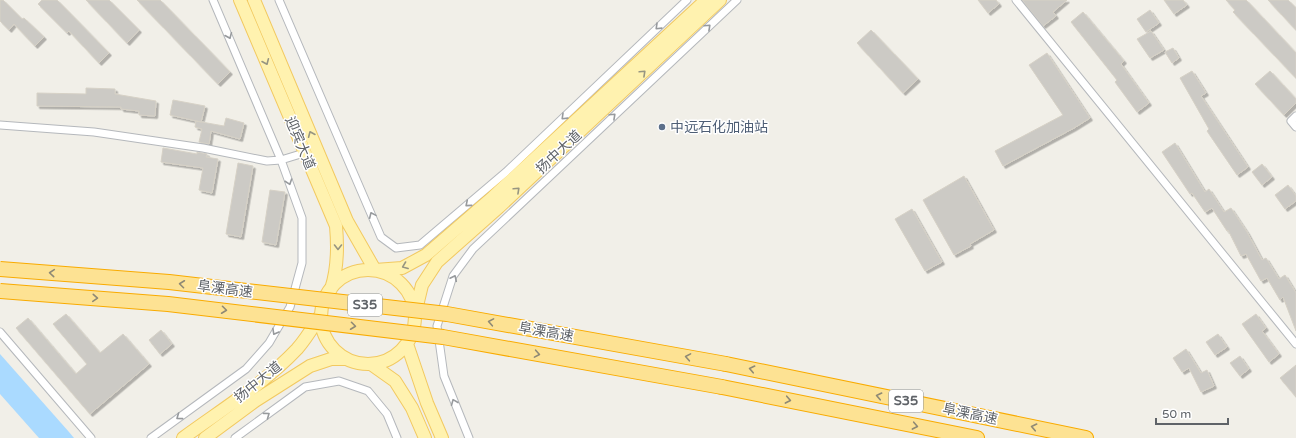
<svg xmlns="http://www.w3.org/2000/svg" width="1296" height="438" font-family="'Varela Round','Noto Sans SC',sans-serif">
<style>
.water{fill:#aadaff}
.building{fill:#cccac5;stroke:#d6d1c6;filter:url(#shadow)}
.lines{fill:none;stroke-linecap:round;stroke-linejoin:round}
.minor-casing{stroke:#b5b8bc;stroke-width:9}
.primary-casing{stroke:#f2c960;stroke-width:14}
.motorway-casing{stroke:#f9ab00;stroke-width:16}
.minor{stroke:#fff;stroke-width:7}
.primary{stroke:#fff2af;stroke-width:12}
.motorway{stroke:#fde293;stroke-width:14}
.motorway-bridge-casing{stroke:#f9ab00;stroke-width:16;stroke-linecap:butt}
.motorway-bridge{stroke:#fde293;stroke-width:14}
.oneway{stroke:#979a9d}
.oneway2{stroke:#979581}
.oneway3{stroke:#8e8975}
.service-dot{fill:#5c6f8a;stroke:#fff;stroke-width:1.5}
.labels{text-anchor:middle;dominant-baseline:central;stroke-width:3;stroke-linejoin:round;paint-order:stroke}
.shield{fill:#fff;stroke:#8f9295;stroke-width:1}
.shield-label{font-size:13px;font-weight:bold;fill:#5f6368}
.service-label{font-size:14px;fill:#4e5e75;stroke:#fff;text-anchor:start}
.street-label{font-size:14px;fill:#5f6368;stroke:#fff}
</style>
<defs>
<filter id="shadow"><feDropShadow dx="2.5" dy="2.5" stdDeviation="0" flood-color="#0004"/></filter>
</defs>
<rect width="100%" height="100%" fill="#f1efe8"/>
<path class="water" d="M0 354 69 432 74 438H39L0 394Z"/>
<path class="building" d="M0 0H3L22 19 24 18 44 37 35 46 14 24 9 30 0 21Z
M42 0H57L109 53 99 63 69 31 67 33 38 4Z
M86 0H109L139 30 127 43Z
M137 0H160L230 72 218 84Z
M978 0H996L999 4 988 13Z
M1022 0H1067L1053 12 1056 16 1043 26Z
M1164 0H1183L1187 5 1174 14Z
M1226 0H1246L1296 53V78L1233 12 1235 10Z
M1268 0H1288L1296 8V30Z
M1150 10 1159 23 1146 32 1137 19Z
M1083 12 1124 61 1121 64 1149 103 1137 112 1115 82 1117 80 1071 22Z
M871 30 918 79 903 93 857 43Z
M1151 31 1164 50 1150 58 1137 39Z
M1173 48 1179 58 1172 63 1165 52Z
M1047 53 1090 118 1074 128 1003 166 995 151 1063 115 1029 65Z
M1192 71 1206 93 1201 96 1248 167 1237 175 1207 131 1209 129 1180 78Z
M1270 71 1296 99V103L1284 115 1255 84Z
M86 88 115 89V94L156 101 155 116 139 115V111L121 109V107L37 106V93L86 94Z
M173 100 205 106 201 122 170 115Z
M226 118 244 123 240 139 211 131 209 144 199 142 202 129 195 127 196 121 224 126Z
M1175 143 1205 192 1209 189 1224 212 1231 208 1247 232 1262 260 1266 258 1279 279 1285 275 1296 293V331L1283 297 1280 300 1267 278 1261 281 1246 254 1241 256 1228 230 1227 231 1212 208 1205 212 1192 193 1190 194 1162 152Z
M163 148 197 154V152L207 154 206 157 218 159 212 193 199 190 203 168 161 162Z
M238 163 253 166 241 237 226 234Z
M1262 164 1272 177 1262 185 1252 172Z
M964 176 994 230 970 244 971 246 954 255 923 200Z
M1288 185 1296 196V201L1285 209 1275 195Z
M270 190 285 192 276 245 262 242Z
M912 209 942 262 925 271 895 219Z
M66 314 100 353 123 334 149 364 90 414 16 328 28 318 76 374 87 364 53 324Z
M1256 314 1266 328 1262 331 1279 354 1269 362 1242 324Z
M161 330 172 344 160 354 149 340Z
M1218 334 1227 347 1215 355 1206 342Z
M1186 349 1201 373 1207 370 1214 386 1201 392 1189 368 1182 372 1173 358Z
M1240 356 1249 369 1240 376 1230 363Z
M1296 365V397L1280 378Z"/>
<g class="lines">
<defs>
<path id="minor" d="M279 0 381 237 396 248 420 245 506 172 687 0
M1016 0 1296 344
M1296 116 1291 121 1296 127
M0 125 94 132 203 148 267 161 281 160 304 153
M0 332 91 438
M151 438 246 369 269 343 290 307 302 263V218L281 160 213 0
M235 438 305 387 339 381 368 391 387 414 397 438
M469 438 444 376 437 326 453 276 473 249 737 0"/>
<path id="primary" d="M240 0 336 226C338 248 338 268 331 289
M254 0 347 221 375 270 402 268 426 255 493 197 706 0
M321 317a47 47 0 1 1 94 0a47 47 0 1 1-94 0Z
M415 314 422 285 437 262 499 207 720 0
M407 344 427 403 442 438
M371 364 395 381 412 408 425 438
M183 438C221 410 264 384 297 349 306 339 313 327 320 316
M205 438 255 401 310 366 331 359H347"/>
<path id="motorway" d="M726 364 1086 438
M722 387 977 438"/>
</defs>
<use href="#minor" class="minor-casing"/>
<use href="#primary" class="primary-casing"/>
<use href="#motorway" class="motorway-casing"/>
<use href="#minor" class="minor"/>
<use href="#primary" class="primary"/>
<use href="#motorway" class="motorway"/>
<defs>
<path id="motorway-bridge" d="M0 269 169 282 447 314 726 364
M0 291 168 304 443 337 722 387"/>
</defs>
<use href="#motorway-bridge" class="motorway-bridge-casing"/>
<use href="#motorway-bridge" class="motorway-bridge"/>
</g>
<defs><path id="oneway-chevron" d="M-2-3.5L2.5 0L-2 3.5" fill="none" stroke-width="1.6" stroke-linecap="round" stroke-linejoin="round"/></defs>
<g class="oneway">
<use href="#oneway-chevron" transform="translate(658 27) rotate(136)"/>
<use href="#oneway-chevron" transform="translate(708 27) rotate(-43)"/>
<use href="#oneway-chevron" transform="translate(229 36) rotate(67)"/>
<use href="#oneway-chevron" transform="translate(613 116) rotate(-43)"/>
<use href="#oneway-chevron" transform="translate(564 117) rotate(136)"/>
<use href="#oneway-chevron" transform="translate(289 182) rotate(71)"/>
<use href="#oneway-chevron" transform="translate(468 204) rotate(140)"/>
<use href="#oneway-chevron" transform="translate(372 215) rotate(-114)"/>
<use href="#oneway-chevron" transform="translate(454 278) rotate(-64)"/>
<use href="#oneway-chevron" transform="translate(275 332) rotate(119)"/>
<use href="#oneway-chevron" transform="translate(454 402) rotate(-112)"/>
<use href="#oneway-chevron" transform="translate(267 415) rotate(-36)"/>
<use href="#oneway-chevron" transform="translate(179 417) rotate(144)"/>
</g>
<g class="oneway2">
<use href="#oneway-chevron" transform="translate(266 62) rotate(67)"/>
<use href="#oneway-chevron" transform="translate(643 73) rotate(-43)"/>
<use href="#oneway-chevron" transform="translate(311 134) rotate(-113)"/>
<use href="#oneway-chevron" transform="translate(517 190) rotate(-43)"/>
<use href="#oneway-chevron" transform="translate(338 247) rotate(90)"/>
<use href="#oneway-chevron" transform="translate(405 266) rotate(159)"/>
</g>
<g class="oneway3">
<use href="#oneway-chevron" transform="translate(52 273) rotate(-175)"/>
<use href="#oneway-chevron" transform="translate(182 284) rotate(-173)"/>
<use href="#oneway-chevron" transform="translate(95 298) rotate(4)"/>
<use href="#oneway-chevron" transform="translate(224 310) rotate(7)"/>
<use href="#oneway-chevron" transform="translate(491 322) rotate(-170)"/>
<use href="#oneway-chevron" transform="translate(353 326) rotate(7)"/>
<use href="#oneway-chevron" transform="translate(537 354) rotate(10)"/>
<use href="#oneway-chevron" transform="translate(688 357) rotate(-170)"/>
<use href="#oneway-chevron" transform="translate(752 369) rotate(-168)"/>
<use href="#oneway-chevron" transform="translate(879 396) rotate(-168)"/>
<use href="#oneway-chevron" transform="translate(788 400) rotate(11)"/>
<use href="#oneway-chevron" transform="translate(915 426) rotate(11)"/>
<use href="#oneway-chevron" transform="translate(1034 427) rotate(-168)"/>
</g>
<circle class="service-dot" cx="662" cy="127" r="4"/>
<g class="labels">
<g class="shield">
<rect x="348" y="294" width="34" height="22" rx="3"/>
<rect x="889" y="390" width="34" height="22" rx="3"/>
</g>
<g class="shield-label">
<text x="365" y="305">S35</text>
<text x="906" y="401">S35</text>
</g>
<g class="service-label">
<text x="670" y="127">中远石化加油站</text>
</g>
<g class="street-label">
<text transform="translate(300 143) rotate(67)">迎宾大道</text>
<text transform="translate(559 152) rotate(-43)">扬中大道</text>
<text transform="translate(225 289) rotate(7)">阜溧高速</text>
<text transform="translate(546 332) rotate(10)">阜溧高速</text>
<text transform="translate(258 382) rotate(-39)">扬中大道</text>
<text transform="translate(970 414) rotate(12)">阜溧高速</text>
</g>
</g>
<path d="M1156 418v6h72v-6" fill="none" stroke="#5f6368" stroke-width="2"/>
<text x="1162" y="418" font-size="12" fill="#5f6368" stroke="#ffffff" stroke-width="3" paint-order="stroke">50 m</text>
</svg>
